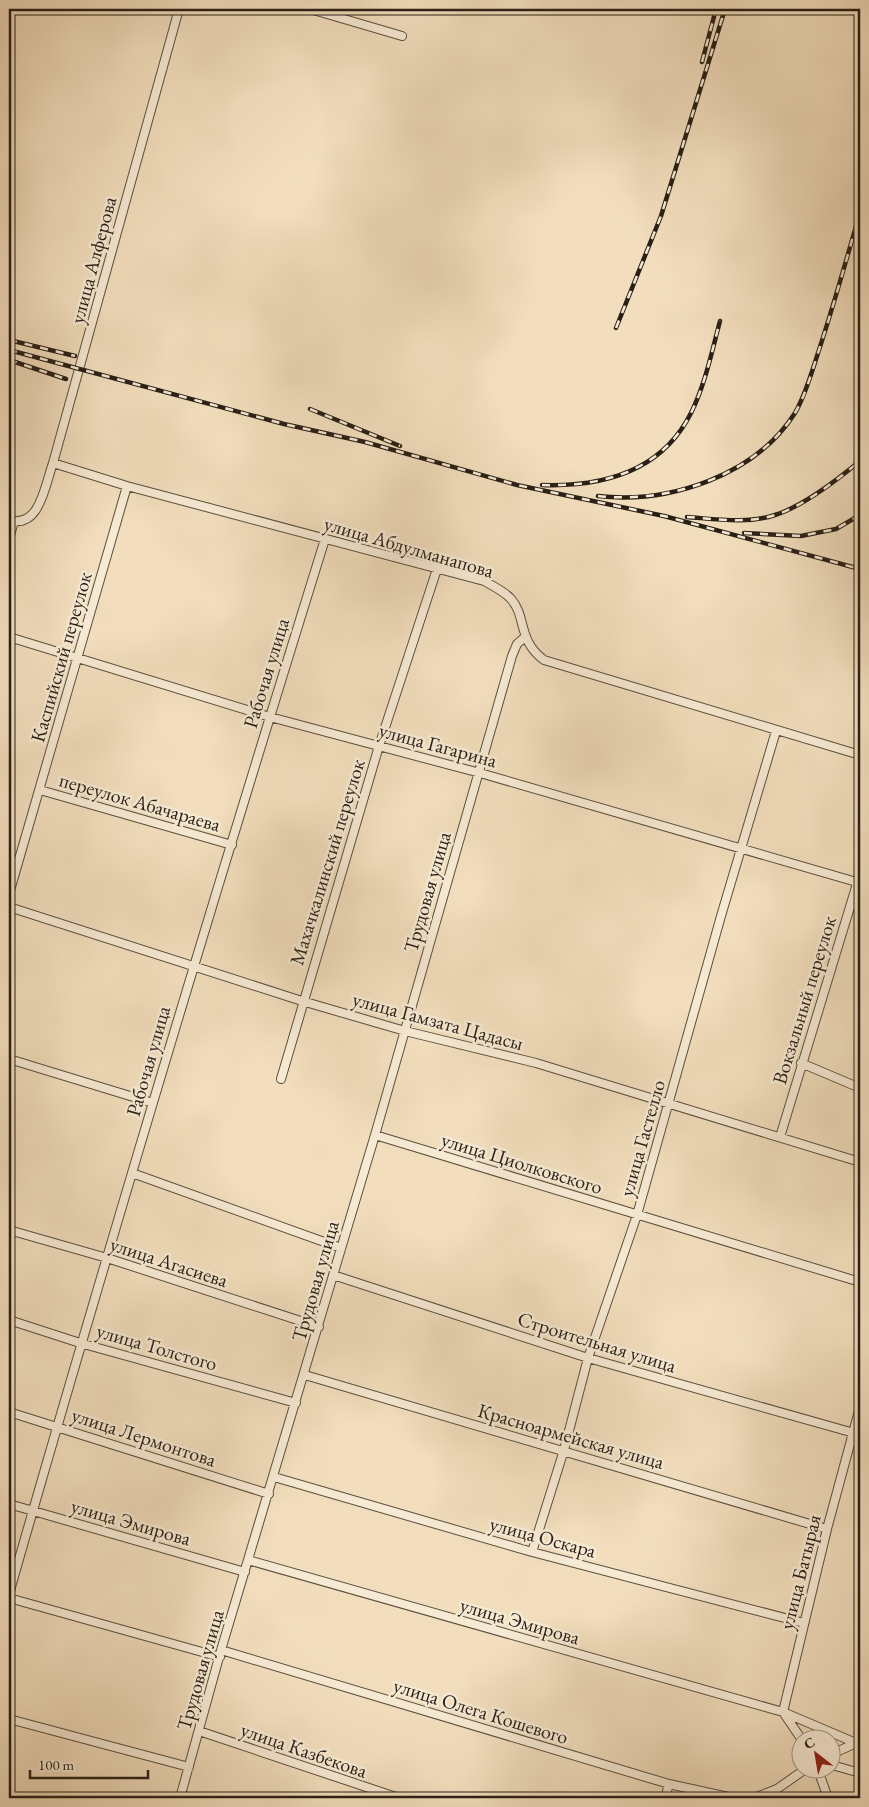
<svg xmlns="http://www.w3.org/2000/svg" width="869" height="1807" font-family="'EB Garamond',serif">
<style>
.lines{fill:none;stroke-linecap:round;stroke-linejoin:round}
.minor-casing{stroke:#5a4f3f;stroke-width:10}
.minor{stroke:#f7ead4;stroke-width:8}
.rail-casing{stroke:#281f15;stroke-width:4.5}
.rail{stroke:#f7ead4;stroke-width:2.5;stroke-dasharray:8;stroke-linecap:butt}
.labels{text-anchor:middle;dominant-baseline:central;stroke-width:5;stroke-linejoin:round;paint-order:stroke}
.street-label{font-size:20px;fill:#281f15;stroke:#f7ead4}
</style>
<rect width="100%" height="100%" fill="#f2debd"/>
<filter id="stains"><feTurbulence type="fractalNoise" baseFrequency=".004" numOctaves="4"/><feColorMatrix values="0 0 0 0 .2 0 0 0 0 .09 0 0 0 0 .02 0 0 0 .5 -.17"/></filter>
<radialGradient id="worn" r=".72"><stop offset=".6" stop-color="#630" stop-opacity="0"/><stop offset="1" stop-color="#630" stop-opacity=".3"/></radialGradient>
<g class="lines">
<defs>
<path id="minor" d="M310 9 402 36
M53 463 127 486 484 581C493 586 504 591 511 599 527 617 517 640 544 660L860 755
M9 520C40 529 45 485 53 463L179 9
M9 539 14 521
M9 637 270 717 480 773 860 883
M40 790 232 845
M9 894 127 486
M9 907 302 1001 405 1031 536 1063 860 1162
M9 1059 153 1103
M801 1063 860 1088
M281 1079 379 746 437 569
M375 1135 860 1282
M780 1137 860 874
M132 1173 341 1248
M9 1230 107 1258 319 1327
M333 1275 588 1358 854 1433
M9 1320 80 1343 296 1403
M305 1375 827 1529
M9 1412 269 1494
M274 1477 532 1552 804 1623
M9 1504 245 1572
M532 1552 564 1450 588 1358 637 1215 721 916 776 731
M248 1560 783 1712 856 1743 860 1741
M9 1594C110 1241 216 890 325 539
M9 1598 220 1657
M221 1650 669 1784 733 1798
M9 1719 189 1767
M199 1731 399 1798
M802 1740 783 1712 827 1529 860 1407
M832 1754 856 1743
M832 1765 860 1773
M818 1770 828 1798
M180 1798 221 1650 375 1135 512 656 517 644 525 637
M665 1798 669 1784
M754 1798 777 1789 804 1770"/>
</defs>
<use href="#minor" class="minor-casing"/>
<use href="#minor" class="minor"/>
<defs>
<path id="rail" d="M702 62 716 9
M616 328 661 216 725 9
M9 340 75 356
M9 350 284 424 365 442 517 485 664 516 860 569
M9 360 66 379
M310 409 400 446
M542 485C603 487 662 471 691 413 705 385 712 351 720 321
M598 496C669 504 755 476 795 413 806 394 812 371 819 350 834 304 847 258 860 212
M687 517C715 519 748 524 775 515 804 506 837 480 860 461
M744 533 801 536 836 529 860 515"/>
</defs>
<use href="#rail" class="rail-casing"/>
<use href="#rail" class="rail"/>
</g>
<g class="labels">
<g class="street-label">
<text transform="translate(93 260) rotate(-75)">улица Алферова</text>
<text transform="translate(409 547) rotate(16)">улица Абдулманапова</text>
<text transform="translate(61 657) rotate(-74)">Каспийский переулок</text>
<text transform="translate(266 673) rotate(-73)">Рабочая улица</text>
<text transform="translate(438 745) rotate(15)">улица Гагарина</text>
<text transform="translate(140 802) rotate(16)">переулок Абачараева</text>
<text transform="translate(327 862) rotate(-73)">Махачкалинский переулок</text>
<text transform="translate(427 892) rotate(-74)">Трудовая улица</text>
<text transform="translate(804 1000) rotate(-73)">Вокзальный переулок</text>
<text transform="translate(438 1021) rotate(15)">улица Гамзата Цадасы</text>
<text transform="translate(148 1061) rotate(-74)">Рабочая улица</text>
<text transform="translate(642 1138) rotate(-74)">улица Гастелло</text>
<text transform="translate(522 1163) rotate(17)">улица Циолковского</text>
<text transform="translate(169 1262) rotate(18)">улица Агасиева</text>
<text transform="translate(315 1281) rotate(-74)">Трудовая улица</text>
<text transform="translate(597 1342) rotate(17)">Строительная улица</text>
<text transform="translate(157 1347) rotate(16)">улица Толстого</text>
<text transform="translate(571 1436) rotate(16)">Красноармейская улица</text>
<text transform="translate(144 1437) rotate(18)">улица Лермонтова</text>
<text transform="translate(131 1522) rotate(16)">улица Эмирова</text>
<text transform="translate(543 1537) rotate(15)">улица Оскара</text>
<text transform="translate(800 1572) rotate(-76)">улица Батырая</text>
<text transform="translate(520 1621) rotate(16)">улица Эмирова</text>
<text transform="translate(200 1670) rotate(-74)">Трудовая улица</text>
<text transform="translate(481 1711) rotate(17)">улица Олега Кошевого</text>
<text transform="translate(304 1750) rotate(19)">улица Казбекова</text>
</g>
</g>
<rect width="869" height="1807" fill="none" stroke="#f2debd" stroke-width="30"/>
<rect x="10" y="10" width="849" height="1787" fill="none" stroke="#281f15" stroke-width="2.5"/>
<rect x="15" y="15" width="839" height="1777" fill="none" stroke="#281f15"/>
<g transform="translate(816 1754) rotate(329)"><circle r="24" fill="#f7ead4" stroke="#a49988"/>
<path d="M0-4L9 19L0 12L-9 19Z" fill="#8f2418"/>
<text y="-8" font-size="14" font-weight="bold" text-anchor="middle" fill="#281f15">С</text>
</g>
<path d="M30 1770v8h118v-8" fill="none" stroke="#281f15" stroke-width="2.5"/>
<text x="38" y="1770" font-size="15" fill="#281f15" stroke="#f7ead4" stroke-width="4" paint-order="stroke">100 m</text>
<rect width="100%" height="100%" filter="url(#stains)"/>
<rect width="100%" height="100%" fill="url(#worn)"/>
</svg>
